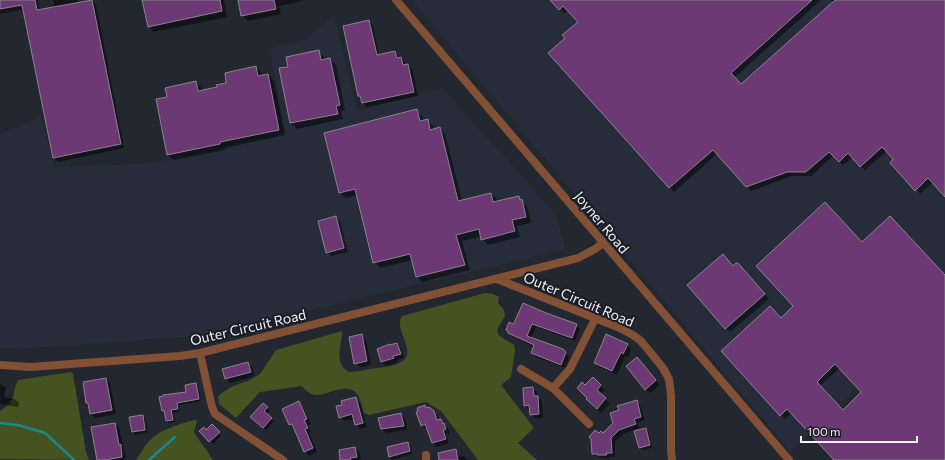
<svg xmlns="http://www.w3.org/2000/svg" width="945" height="460" font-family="Commissioner,sans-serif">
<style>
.built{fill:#272c3b}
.green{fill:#455321}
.shadow{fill:#0007;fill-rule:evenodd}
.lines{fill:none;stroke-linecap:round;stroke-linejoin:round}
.stream{stroke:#1f878b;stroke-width:2.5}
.building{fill:#6d3975;stroke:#8c838d;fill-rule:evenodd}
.minor{stroke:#815035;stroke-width:8}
.labels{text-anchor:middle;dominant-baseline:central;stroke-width:4;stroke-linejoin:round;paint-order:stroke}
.street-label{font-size:14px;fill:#f1f3f9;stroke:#1a1d25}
</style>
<rect width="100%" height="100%" fill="#23272f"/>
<path class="built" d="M412 0H945V304L790 451Z
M334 15 357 111 442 88 555 213 566 249 204 336 167 338 23 349 0 348V135L41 116 54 167 155 163 285 131 270 49 304 40Z"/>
<path class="green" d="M485 293 493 294 499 297 498 303 504 310 505 316C493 335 495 333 514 345L515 351 511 377 501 385 534 428 518 443 537 460H478L441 411 426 402 369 415 364 413C362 408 361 402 359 397 350 380 329 394 318 395 311 396 306 390 302 386L260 392 236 418 219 404 218 397 219 395 231 387 250 380 260 374 276 350 342 331C342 346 333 363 349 372 358 372 368 369 377 368 435 363 390 334 402 316Z
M71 372 73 374 86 452 89 460 0 459V411C19 398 10 396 18 380Z
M195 420 197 421 194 431 195 434 213 460H136C142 451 147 441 156 435 164 429 185 422 195 420Z"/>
<path class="shadow" d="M0 0H38L40 11 55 8 53 0H78L79 3 91 0 96 4 124 148 58 162 54 157 24 9 0 14Z
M143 0H224L227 17 154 32 149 26Z
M239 0H303V1L279 6 281 14 248 21 242 15Z
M554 0H821L734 78 741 85 833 3 831 0H945V195L933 182 920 194 887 151 865 170 853 157 843 165 834 155 811 176H792L751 191 717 154 674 192 550 53 566 38 579 22 568 10 564 14Z
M369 21 373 25 379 56 395 52 405 63V65H408L412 69 418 96 367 107 363 103 362 98 359 96Z
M318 51 324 57 325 60 330 59 336 65 345 111H341L343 119 297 129 291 123 280 69 290 67Z
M256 68 262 73V76L268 75 274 81 285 135 225 148V150L174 160 168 155V98L196 82 202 88V91L218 87Z
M416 110 422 116 424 121 427 120 433 126 434 130 439 128 445 134 462 201 491 194 497 199V202L518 197 527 206 531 223 517 226 520 237 488 245 482 239V236L462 241 470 270 422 282 417 276 413 260 380 268 374 262 358 195 346 198 340 192Z
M336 217 340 222 348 252 331 256 327 252Z
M862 243 945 276V460H835L792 413 785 419 781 415V319ZM840 368 863 393 843 411 820 386Z
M733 267H741L769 299 730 332 726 328Z
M515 323 576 325 580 329 575 341 536 327 531 338 562 350 569 357 565 368 536 357 532 353 534 347 512 336 509 333Z
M361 336 366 340 371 365 360 367 355 363Z
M397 344 401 349 404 358 397 360 398 362 386 366 382 362Z
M627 345 631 349 628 357 625 356 617 375 599 367 595 363Z
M641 362 660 385 650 393 646 389Z
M248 363 252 367 255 376 230 383 226 378Z
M593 378 605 390 600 394 610 403 601 413 591 404 585 386Z
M106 379 110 383 116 414 95 418 91 414 90 405 87 403Z
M0 384 6 388 4 397 14 399 19 403 18 407 0 404Z
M195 384 198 386 201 401 179 405 180 411 173 413 175 422 169 423 167 421 165 413 163 410 187 392Z
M533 388 537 393 538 397 542 401 543 418 535 419 531 414 529 409 525 405Z
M355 399 360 403 365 421 358 423V425L366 423 367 427 360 429 356 424 355 419 344 421 340 417 343 405Z
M636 401 640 405 645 420 637 423 639 428 623 434 615 442V457H610V459L597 457 592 453 599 435H603L614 423 620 411Z
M299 403 303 407 311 424 308 425 311 432 309 433 317 452 309 456 305 451 295 428 290 424Z
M263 404 270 411 266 414 274 421 266 430 254 420Z
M424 406 433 412 438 416 439 420H441L448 428 450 433 446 434 449 443 437 447 433 443 428 429H426L422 425Z
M401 414 405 418 407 430 386 433 382 429Z
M142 416 145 418 148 432 135 435 132 432Z
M115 424 119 428 126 457 125 460H98Z
M212 426 221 436 213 444 201 431H206Z
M645 429 648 431 652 448 642 450 640 447Z
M408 443 411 446 412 454 392 460 390 457 388 448Z
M355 448 359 452 361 460H340Z
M456 451 460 457 464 456 468 460H441Z"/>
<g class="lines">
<path class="stream" d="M0 423 18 425 45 433 74 460
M149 460 175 437"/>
</g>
<path class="building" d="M0 0H35L37 10 92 0 121 144 53 158 22 5 0 9Z
M142 0H220L222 11 148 27Z
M238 0H274L276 9 241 16Z
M550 0H812L731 73 741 84 835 0H945V197L928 178 915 191 890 163 893 159 882 147 860 167 848 153 839 162 829 152 806 172H787L746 187 713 150 669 188 548 53 565 38 562 35 578 22 563 6 559 10Z
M369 20 377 55 395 51 397 58 401 57 403 65 408 64 414 92 362 103 360 96H358L343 26Z
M319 50 321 60 330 58 340 105 336 106 338 114 290 123 279 68 288 67 286 57Z
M256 66 258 76 268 74 279 130 220 142V144L167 155 156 99 167 97 165 88 196 81 198 91 217 87 216 85 226 83 225 73Z
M417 109 420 121 428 119 430 130 440 127 458 201 491 193 493 202 519 196 520 200 522 199 526 217 512 220 515 231 481 240 479 229 456 235 465 265 416 277 410 254 373 263 355 189 339 193 324 133Z
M825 202 862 242 890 216 945 275V460H834L787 409 780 416 721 351 770 306 781 318 793 306 756 266ZM835 364 861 392 843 410 817 382Z
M336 216 344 248 326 253 318 221Z
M723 254 733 266 736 263H738L765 294 725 329 687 285Z
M523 303 546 313 577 324 572 338 532 324 527 336 563 349 566 352 561 365 531 353 534 345 508 333V331L506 330 509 322 513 324 514 323Z
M362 334 367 361 354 364 349 337Z
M606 334 628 344 623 354 621 352 612 371 594 363Z
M397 343 401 354 393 356 394 358 381 362 377 349 390 344V345Z
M637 357 656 380 645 390 626 366Z
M248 362 251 372 225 379 222 369Z
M593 377 601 385 597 390 606 398 597 409 586 399 587 398 577 388 582 382 585 385Z
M106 378 112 410 90 414 88 403H86L83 382Z
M196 383 199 399 177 403 178 409 171 410 173 420 166 421 164 410 162 411 159 397 163 396V395L186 392 185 385Z
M533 387 534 396H538L539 414 530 415 529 405 524 406 523 388Z
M356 397 363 423 355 425 352 414 339 418 336 406 342 405 341 401Z
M637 400 641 417 634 419 636 424 619 430 611 438 612 453H606L607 455H597V454H592L591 439 589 437 595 430 599 433 601 431 603 433 613 423 610 413 619 410 617 406Z
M299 401 307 419 304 420 308 428 305 429 313 448 304 452 292 424 289 425 282 409Z
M263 403 268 407 264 411 272 418 263 428 250 417Z
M425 405 426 408 429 407 434 411 437 420 441 419 443 424 444 423 446 429 443 430 446 439 432 443 425 424 421 426 416 412 418 411 417 408Z
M401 413 404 426 381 429 378 418Z
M143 415 145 430 132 432 129 417Z
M115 423 119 445 121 444 122 457 105 460H97L91 427Z
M212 424 220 432 209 442 199 431 204 427 206 430Z
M646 428 650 445 639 448 634 431Z
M408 442 410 451 389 457 387 447Z
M355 447 357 457 350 458 351 460H340L339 450Z
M456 449 458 460H439L438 453Z"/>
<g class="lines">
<path class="minor" d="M396 0 789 460
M497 279 620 328 633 335 641 341 663 368 669 379 671 395V449L672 460
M200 353 212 407 215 414 283 460
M0 365 30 367 180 356 200 353 578 258 595 249 603 243
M521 369 553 388 589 424
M553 388 570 369 595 319
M426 455V460"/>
</g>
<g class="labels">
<g class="street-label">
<text transform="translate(602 222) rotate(50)">Joyner Road</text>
<text transform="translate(579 299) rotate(23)">Outer Circuit Road</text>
<text transform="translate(248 327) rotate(-13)">Outer Circuit Road</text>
</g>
</g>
<path d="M801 436v6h116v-6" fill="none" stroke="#f1f3f9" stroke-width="2"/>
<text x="807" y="436" font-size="12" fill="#f1f3f9" stroke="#1a1d25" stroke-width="3" paint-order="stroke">100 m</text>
</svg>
